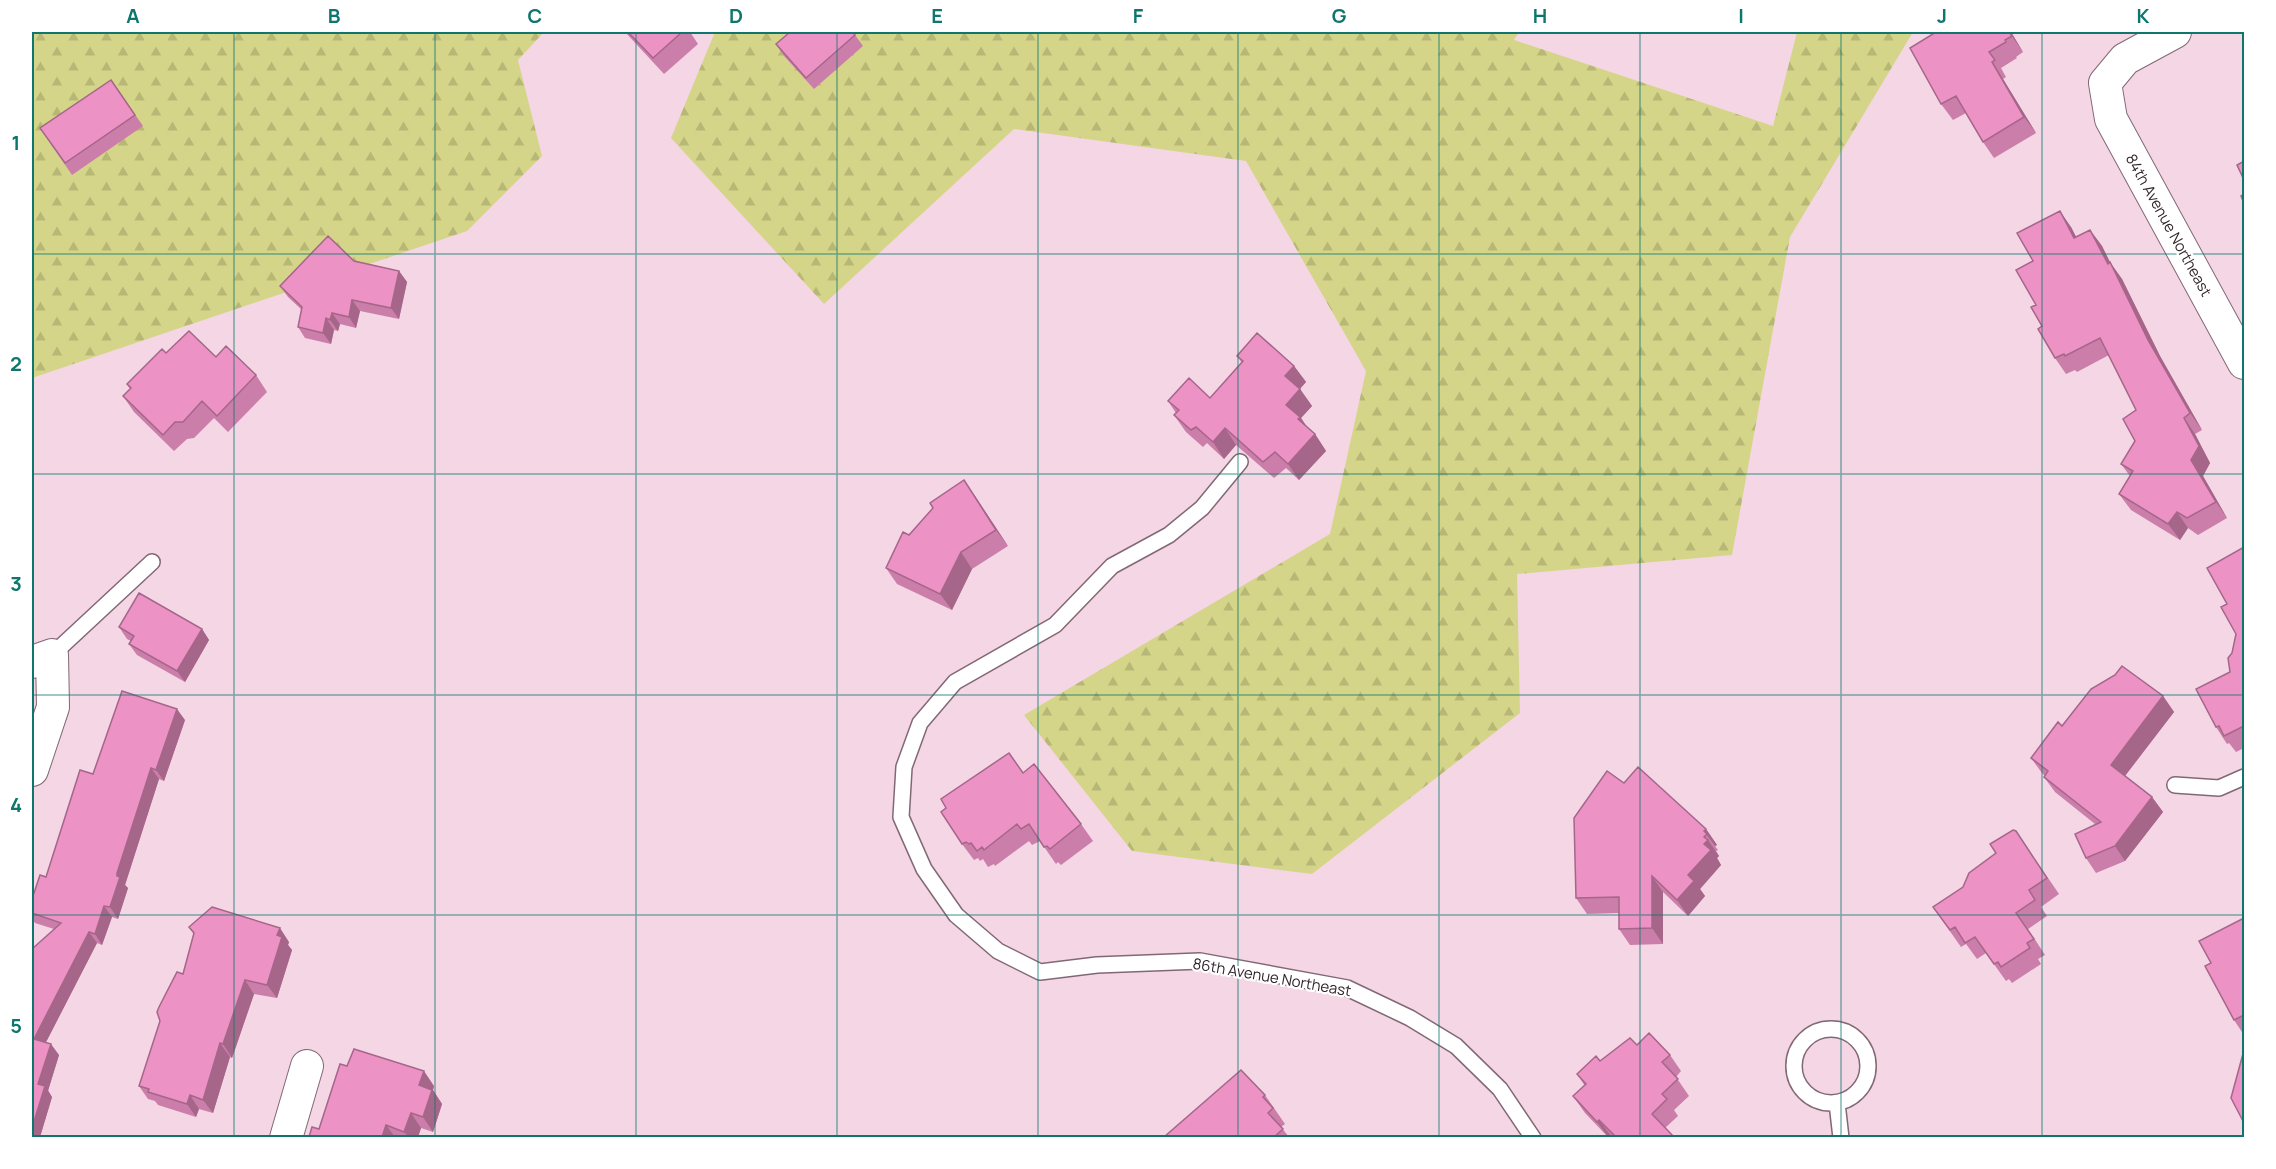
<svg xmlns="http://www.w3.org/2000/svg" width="2276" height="1169" font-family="Manrope,sans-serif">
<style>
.forest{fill:url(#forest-firs)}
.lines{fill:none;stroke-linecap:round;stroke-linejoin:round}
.lane-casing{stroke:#826875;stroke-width:18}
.street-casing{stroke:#826875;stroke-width:34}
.lane{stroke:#fff;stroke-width:15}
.street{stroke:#fff;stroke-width:32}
.wall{fill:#cb7ea9}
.shaded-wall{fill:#a56689}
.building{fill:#ec92c4;stroke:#a56689;stroke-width:1.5}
.grid{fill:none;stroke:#0f766e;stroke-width:1.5;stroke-opacity:0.55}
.labels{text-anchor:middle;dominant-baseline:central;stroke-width:4.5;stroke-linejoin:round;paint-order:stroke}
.street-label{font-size:15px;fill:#30252b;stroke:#fff}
.neatline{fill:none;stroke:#0f766e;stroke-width:2}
.grid-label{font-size:20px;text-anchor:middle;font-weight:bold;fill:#0f766e}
</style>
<defs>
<pattern id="forest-firs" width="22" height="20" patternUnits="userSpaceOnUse" patternTransform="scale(1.5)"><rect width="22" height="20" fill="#d5d589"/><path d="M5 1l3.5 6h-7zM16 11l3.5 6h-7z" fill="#b7b776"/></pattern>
</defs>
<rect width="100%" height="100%" fill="#f4d6e5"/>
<path class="forest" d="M32 32H544L518 60 542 156 467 231 32 378Z
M715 32H1519L1514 40 1773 126 1797 32H1913L1790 237 1732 555 1517 574 1520 713 1312 874 1132 851 1024 715 1330 534 1366 371 1246 161 1014 129 824 304 671 138Z"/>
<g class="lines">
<defs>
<path id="lane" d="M1240 462 1202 508 1169 535 1112 566 1055 625 955 682 920 723 904 767 901 817 924 869 956 915 998 951 1040 972 1097 965 1200 961 1347 988 1410 1018 1456 1046 1500 1089 1533 1138
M52 655 152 562
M2175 785 2219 788 2244 777
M1794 1066a37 37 0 1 1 74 0a37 37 0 1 1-74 0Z
M1837 1103 1841 1138"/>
<path id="street" d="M2175 32 2125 59 2105 83 2111 119 2244 363
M32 662 52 655 53 707 32 770
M286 1138 307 1066"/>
</defs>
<use href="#lane" class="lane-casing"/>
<use href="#street" class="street-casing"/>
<use href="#lane" class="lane"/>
<use href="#street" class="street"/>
</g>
<path class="wall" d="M625 32H690L698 44 664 74Z
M1936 32H2011L2023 52 2016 57 2017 58 2001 68 2006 77 2003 79 2036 133 1994 158 1983 142 1966 113 1953 120 1941 104Z
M855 35 863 46 814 89 784 56 776 44Z
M111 80 143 126 72 175 40 128Z
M2071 227 2076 237 2090 230 2102 246 2110 263 2122 279 2160 356 2202 430 2195 434 2210 463 2203 476 2227 518 2198 535 2188 528 2180 540 2131 510 2119 494 2130 476 2121 464 2135 441 2136 410 2109 355 2077 372 2075 370 2066 374 2055 358 2042 326 2036 305 2033 261Z
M354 261 399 271 407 282 399 319 360 311 356 328 340 324 338 331 334 330 331 344 305 338 298 327 302 310 288 297 280 286Z
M166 353 216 357 256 375 267 392 228 432 214 418 194 438 187 439 174 451 134 412 123 396 130 389 127 384Z
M1237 356 1294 366 1306 382 1300 389 1312 406 1301 418 1308 429 1315 434 1326 451 1299 480 1286 468 1274 478 1236 445 1224 459 1207 443 1203 447 1186 432 1174 415 1176 413 1168 401 1210 398 1242 363Z
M975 496 1008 546 972 569 952 610 897 584 886 568 909 535Z
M2244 547V748L2236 752 2229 743 2227 744 2216 727 2230 672 2232 653 2236 634 2227 604Z
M119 627 202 629 209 640 185 682 137 655 129 644 131 641 127 639Z
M2163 696 2174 712 2125 776 2152 797 2163 812 2125 861 2096 873 2086 858 2095 824 2055 792 2044 777 2045 776 2042 773 2031 758 2062 726Z
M185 720 164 781 159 779 125 885 128 888 118 919 112 917 102 945 97 943 46 1042 59 1055 48 1090 52 1097 40 1137 54 929 35 923 32 918V899L46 877 93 774Z
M1023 773 1081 824 1093 841 1061 865 1058 862 1056 864 1040 841 1032 845 1029 841 995 866 994 864 988 867 983 859 980 861 978 858 974 860 962 844Z
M1624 783 1706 829 1717 845 1715 846 1718 850 1716 851 1719 856 1717 858 1721 865 1700 889 1705 896 1688 916 1663 892V944L1630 945 1619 929V913L1587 914 1576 898Z
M2016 831 2059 894 2041 907 2047 916 2028 929 2045 955 2038 959 2041 964 2012 983 2009 979 2006 981 1986 953 1977 959 1966 944 1961 947 1933 907 1963 887 1996 853Z
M2244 918V1035L2234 1020Z
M189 927 289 942 288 945 292 950 277 998 254 994 232 1058 230 1057 213 1113 199 1109 196 1117 158 1105 155 1101 148 1099 139 1086 183 974 194 934Z
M1637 1045 1670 1055 1681 1071 1676 1077 1689 1096 1674 1110 1678 1116 1665 1128 1674 1137H1612L1611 1136 1610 1137H1608L1585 1113 1573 1096 1585 1086 1577 1074 1600 1061Z
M434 1086 433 1090 442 1104 433 1132 421 1128 418 1137H309L319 1129Z
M1265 1095 1285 1124 1281 1127 1289 1137H1164Z"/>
<path class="shaded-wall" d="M2009 32H2011L2023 52Z
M1992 62 2003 79 2036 133 2024 117Z
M2060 211 2071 227 2085 254 2074 238Z
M2090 230 2102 246 2119 280 2108 264Z
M2110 262 2122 279 2160 356 2202 430 2190 413 2148 340Z
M399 271 407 282 399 319 391 308Z
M352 300 360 311 356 328 349 317Z
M332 313 340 324 338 331 330 320Z
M326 318 334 330 331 344 323 333Z
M1294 366 1306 382 1297 392 1285 376Z
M1300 389 1312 406 1301 418 1311 433 1298 421 1286 405Z
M2184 418 2195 434 2210 463 2203 476 2227 518 2216 502 2191 460Z
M1225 428 1236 445 1224 459 1213 442Z
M1315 434 1326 451 1299 480 1288 464Z
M964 480 975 496 1008 546 996 530Z
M2177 512 2188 528 2180 540 2168 524Z
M961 552 972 569 952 610 940 594Z
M202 629 209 640 185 682 177 671Z
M2163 696 2174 712 2121 781 2111 765Z
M177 709 185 720 164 781 156 770Z
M151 768 159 779 125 885 128 888 118 919 110 907 117 873Z
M2152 797 2163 812 2125 861 2115 846Z
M1706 829 1717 845 1715 846 1704 831Z
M1708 840 1719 856 1717 858 1721 865 1700 889 1705 896 1688 916 1677 900 1688 875 1704 844Z
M1652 876 1663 892V944L1652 928Z
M104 906 112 917 102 945 95 934Z
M280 928 289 942 288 945 292 950 277 998 267 985 277 935Z
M89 932 97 943 42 1050 34 1039Z
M245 980 254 994 232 1058 223 1044Z
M220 1043 230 1057 213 1113 203 1100Z
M51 1044 59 1055 48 1091 52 1097 40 1137H32V1128L38 1084Z
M424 1071 434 1086 433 1090 442 1104 433 1132 423 1117 419 1085Z
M190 1095 199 1109 196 1117 187 1104Z
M411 1113 421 1128 418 1137H409L404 1132Z
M1599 1120 1611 1136 1610 1137H1608L1597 1122Z
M386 1125 395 1137H382Z"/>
<path class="building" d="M628 32H682L653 58Z
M790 32H852L855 35 806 78 776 44Z
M1936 32H2009L2012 36 2005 40 2006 42 1989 52 1995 60 1992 62 2024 117 1983 142 1956 96 1941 104 1910 48Z
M111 80 135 115 65 163 40 128Z
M2244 161V180L2237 165Z
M2244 194V203L2241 196Z
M2060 211 2074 238 2090 230 2108 264 2110 262 2148 340 2190 413 2184 418 2199 446 2191 460 2216 502 2187 518 2177 512 2168 524 2119 494 2133 471 2121 464 2135 441 2123 419 2136 410 2100 338 2065 356 2064 354 2055 358 2038 329 2042 326 2031 307 2036 305 2016 270 2033 261 2017 233Z
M328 236 354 261 399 271 391 308 352 300 349 317 332 313 330 320 326 318 323 333 298 327 302 307 280 286Z
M189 331 216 357 226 346 256 375 217 416 202 401 183 422H175L163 435 123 396 131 388 127 384 162 349 166 353Z
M1257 333 1294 366 1285 376 1300 389 1286 405 1300 417 1298 419 1315 434 1288 464 1275 452 1263 462 1225 428 1213 442 1196 427 1191 430 1174 415 1179 410 1168 401 1189 378 1210 398 1243 361 1237 356Z
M964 480 996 530 961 552 940 594 886 568 903 532 909 535 933 508 930 503Z
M2244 547V726L2224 736 2219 726 2216 727 2196 689 2230 672 2228 658 2232 653 2236 634 2221 607 2227 604 2207 568Z
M139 593 202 629 177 671 129 644 134 636 119 627Z
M2122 666 2163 696 2111 765 2152 797 2115 846 2086 858 2075 834 2101 822 2044 777 2048 771 2031 758 2058 722 2062 726 2091 689 2115 675Z
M122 691 177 709 156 770 151 768 117 873V876L120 877 110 907 104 906 95 934 89 932 34 1039 51 1044 38 1084 45 1086 32 1128V949L61 923 32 913V899L40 875 46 877 80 770 93 774Z
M1009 753 1023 773 1034 764 1081 824 1050 849 1047 846 1044 847 1029 824 1021 829 1017 824 984 850 982 847 977 851 971 843 969 844 966 842 962 844 941 812 946 808 941 799Z
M1638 767 1706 829 1704 831 1707 834 1704 837 1708 840 1704 844 1711 850 1688 875 1694 881 1677 900 1652 876V928L1619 929V897L1576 898 1574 818 1607 771 1624 783Z
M2013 830 2016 831 2047 878 2029 890 2035 900 2016 913 2034 939 2027 943 2030 948 2001 967 1998 962 1994 964 1975 937 1965 943 1955 927 1950 930 1933 907 1963 887 1969 873 1996 853 1990 844Z
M212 907 280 928 277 935 282 937 267 985 245 980 223 1044 220 1043 203 1100 190 1095 187 1104 148 1092 149 1089 139 1086 160 1021 157 1012 159 1007 177 972 183 974 194 933 189 927Z
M2244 918V1015L2234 1020 2205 966 2211 963 2199 941Z
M1649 1033 1670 1055 1662 1062 1678 1079 1662 1094 1667 1099 1652 1114 1674 1137H1616L1599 1120 1597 1122 1573 1096 1586 1084 1577 1074 1596 1056 1600 1061 1630 1038 1637 1045Z
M354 1049 424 1071 419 1085 432 1090 423 1117 411 1113 404 1132 386 1125 382 1137H309L312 1127 319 1129 340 1064 347 1066Z
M2244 1050V1123L2231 1098Z
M1241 1070 1265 1095 1263 1097 1273 1108 1268 1113 1283 1129 1274 1137H1164Z"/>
<path class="grid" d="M234 32V1138M435 32V1138M636 32V1138M837 32V1138M1038 32V1138M1238 32V1138M1439 32V1138M1640 32V1138M1841 32V1138M2042 32V1138M32 254H2244M32 474H2244M32 695H2244M32 915H2244"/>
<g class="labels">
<g class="street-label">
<text transform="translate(2169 225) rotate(61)">84th Avenue Northeast</text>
<text transform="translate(1272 977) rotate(10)">86th Avenue Northeast</text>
</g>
</g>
<rect width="2276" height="1169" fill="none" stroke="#ffffff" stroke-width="66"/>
<rect x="33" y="33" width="2210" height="1103" class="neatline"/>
<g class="grid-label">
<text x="133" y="23">A</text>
<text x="334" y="23">B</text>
<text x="535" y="23">C</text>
<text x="736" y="23">D</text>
<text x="937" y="23">E</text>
<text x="1138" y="23">F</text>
<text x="1339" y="23">G</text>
<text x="1540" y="23">H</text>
<text x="1741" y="23">I</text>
<text x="1942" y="23">J</text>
<text x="2143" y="23">K</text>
<text x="16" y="150">1</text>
<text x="16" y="371">2</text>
<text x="16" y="591">3</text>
<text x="16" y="812">4</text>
<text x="16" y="1033">5</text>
</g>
</svg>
